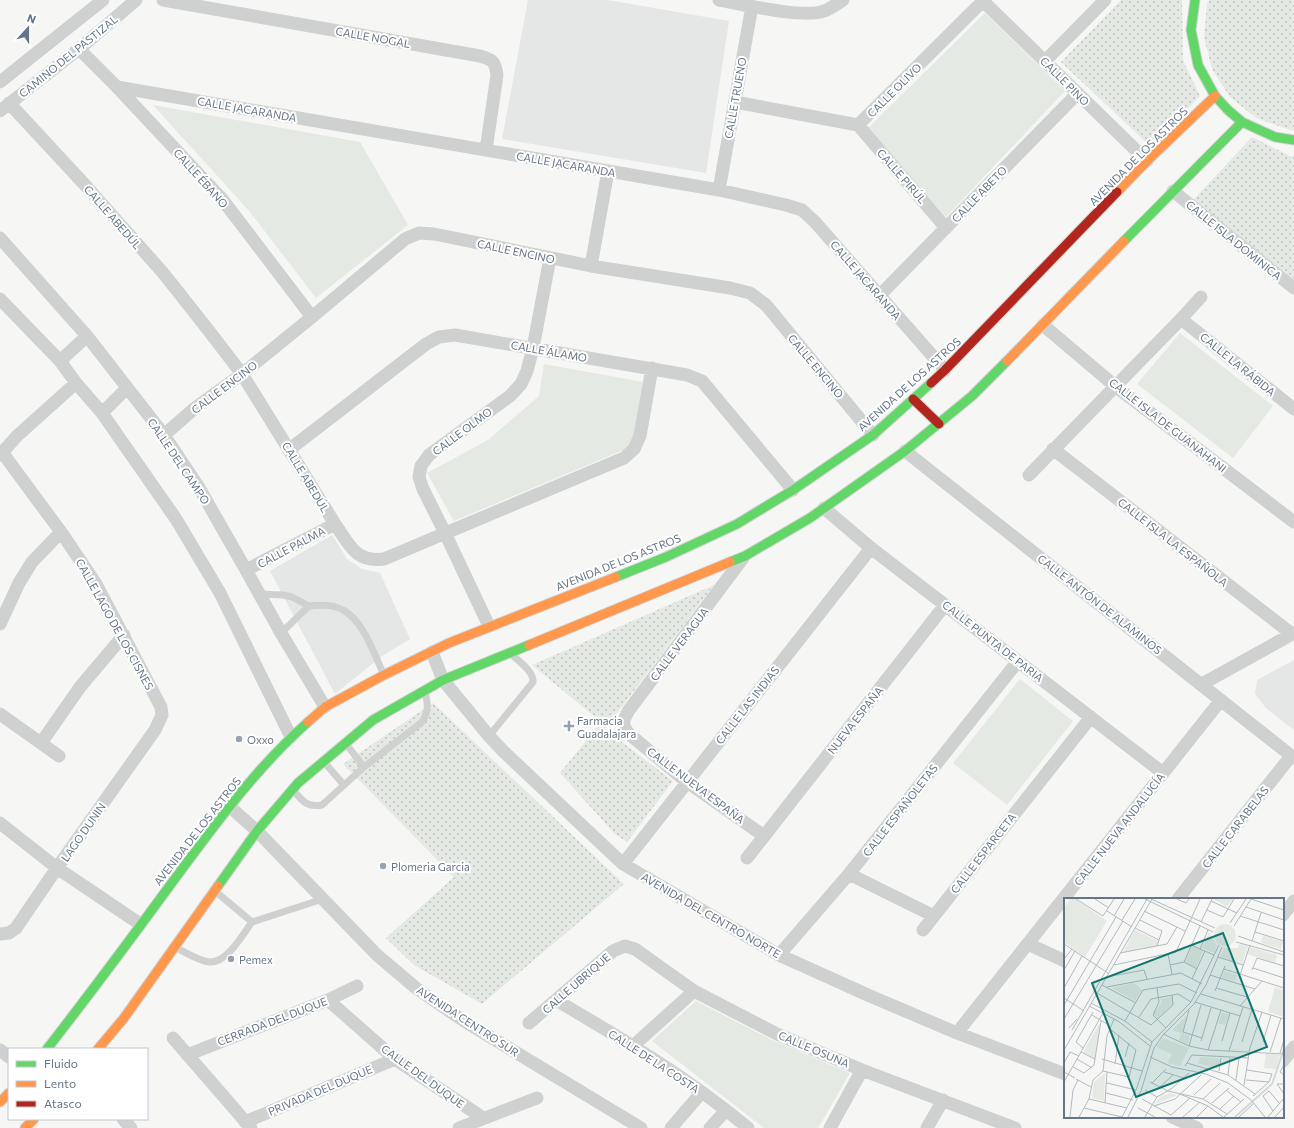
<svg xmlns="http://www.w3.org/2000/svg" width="1294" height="1128" font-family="Commissioner,sans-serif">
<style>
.built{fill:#e5e6e6}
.grass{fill:url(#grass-dots)}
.green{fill:#e5e9e3}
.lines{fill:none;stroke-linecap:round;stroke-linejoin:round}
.fast-casing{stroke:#d1d3d4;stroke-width:11}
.slow-casing{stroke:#d1d3d4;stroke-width:11}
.jam-casing{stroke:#d1d3d4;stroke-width:11}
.lane{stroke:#cfd1d1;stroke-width:7}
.street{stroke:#cfd1d1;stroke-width:13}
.fast{stroke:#63d668;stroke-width:9}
.slow{stroke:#ff974d;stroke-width:9}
.jam{stroke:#b3261e;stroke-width:9}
.poi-dot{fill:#97a2ae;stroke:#fff;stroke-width:1.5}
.labels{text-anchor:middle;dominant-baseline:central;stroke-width:4;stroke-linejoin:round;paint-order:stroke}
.street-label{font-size:11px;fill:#647587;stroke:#fff}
.poi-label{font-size:11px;fill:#647587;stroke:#fff;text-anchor:start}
.inset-river{fill:none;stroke:#d0d8dc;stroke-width:2}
.inset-road{fill:none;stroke:#b3bac2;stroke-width:1}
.view{fill:#0f766e;fill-opacity:0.15;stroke:#0f766e;stroke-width:2}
.inset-edge{fill:none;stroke:#647587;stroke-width:2}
</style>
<defs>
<pattern id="grass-dots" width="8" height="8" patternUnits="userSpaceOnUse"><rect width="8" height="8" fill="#e5e9e3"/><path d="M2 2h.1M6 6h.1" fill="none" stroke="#bdc1be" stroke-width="1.8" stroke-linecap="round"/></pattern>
</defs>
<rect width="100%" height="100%" fill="#f6f6f5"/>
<path class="built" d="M528 0H608L729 21 706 173 502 139Z
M332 535 347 559 362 569 380 573 410 639 382 656 335 694 270 571Z
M1294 660V730L1266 708 1255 694 1257 680Z"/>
<path class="grass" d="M1121 0H1182L1183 60 1200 96 1150 146 1061 62Z
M1209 0H1294V130L1287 129 1256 118 1230 97 1212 69 1204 37 1207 4Z
M1252 137 1290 156H1294V279L1193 200Z
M714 585 605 729 673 781 627 842 615 834 560 773 601 722 532 665Z
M433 703 624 884 482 1004 414 965 386 938 454 877 343 764Z"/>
<path class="green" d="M985 13 1065 91 946 217 867 129Z
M153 105 360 142 408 225 316 298 250 212Z
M1180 333 1273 406 1233 458 1137 384Z
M544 364 643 382 633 446 454 521 427 473 488 440 539 396Z
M1020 679 1073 721 1007 805 953 763Z
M696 1001 770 1039 850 1073 818 1128H764L652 1041Z"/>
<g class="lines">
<defs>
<path id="fast" d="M1195 0 1191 30 1198 65 1215 96 1228 110 1242 122 1275 137 1294 140
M1124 241 1242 122
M730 562 745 556 810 518 905 451 972 396 1007 361
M616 577 666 557 737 524 793 490 873 435 931 383
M218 886 257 831 298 783 373 720 443 680 529 645
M47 1049C89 995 130 940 171 884 213 827 255 769 308 722"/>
<path id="slow" d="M1117 192 1147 161 1215 96
M1007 361 1124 241
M529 645 730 562
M308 722 325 707 384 675 449 643 616 577
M98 1049 124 1018 218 886
M0 1102 9 1093
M25 1128 34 1119"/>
<path id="jam" d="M931 383 945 370 1117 192
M913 399 939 424"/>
</defs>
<use href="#fast" class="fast-casing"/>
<use href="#slow" class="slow-casing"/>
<use href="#jam" class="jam-casing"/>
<path class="lane" d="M259 594 283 595 292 597 309 606
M281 633 309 606C320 605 332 604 343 610 363 620 375 656 384 675
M489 736 533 682C534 671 518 661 510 653
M346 744 364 767
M324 762 344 785
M293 790C302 800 306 808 322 805L364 767 422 722C429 711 428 704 425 692
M252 922 323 899
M175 947C185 952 198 961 210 962 227 963 243 934 252 922L215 891"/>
<path class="street" d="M163 0 480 56C493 60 495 61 497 75L486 150
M719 0C742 4 804 19 824 11 830 9 837 4 843 0
M983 1 1147 161
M79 49 117 87 222 199 312 317
M1045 61 1105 0
M0 82 103 0
M117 87 719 190 786 205 802 210 815 222 945 370
M735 102 858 125 984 0
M9 103 86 186 164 274 209 331 242 374 335 524C349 544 355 563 384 559L624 458 634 449 640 436 652 368
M0 111 79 49 136 0
M858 125 946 228
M719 190 752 6
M1173 191 1294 288
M0 238 87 336 164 435 198 486 246 570 281 633 325 707
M591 266 608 171
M880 295 1077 94
M0 299 60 361 76 383 102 413 176 519 220 593 291 737
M1181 319 1294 409
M1043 325 1115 386 1294 522
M60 361 87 336
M102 413 127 388
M164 435 195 408 242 374 312 317 405 239 419 233 434 234 591 266 730 288 750 293 766 305 873 435
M290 449 426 344 439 337 455 335 687 375 702 381 793 490
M1053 449 1292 634
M905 451 1294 758
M0 455 17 436 76 383
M1029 475 1181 319 1201 297
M824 508 871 548 1163 773
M743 558 629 710C623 721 621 723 629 734L687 782 764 836
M246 570 335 524
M0 624 19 583 32 562 61 532
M489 626 445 533 423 489 419 477 421 466 429 455 510 396 521 384 527 371 533 348 550 258
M432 652 443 680 489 736 503 751 623 864 779 955 870 996 957 1033 1065 1074
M1202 684 1294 633
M0 714 59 756
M41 743 80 687 124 635
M229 806 257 831 377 955 416 988 464 1021 641 1128
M0 823 57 868 140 924
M747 858 945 605
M623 864 871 548
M849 874 934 916
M1178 899 1291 756
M1283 915 1294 901
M923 930 1091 717
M0 934 9 933 16 928 57 868 155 730 162 715 161 707 96 584 61 532 2 452
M1028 944 1065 961
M779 955 849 874 1018 661
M328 1000 395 1059 483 1118
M556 1000C622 1039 689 1078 748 1128
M529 1023 613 951 625 946 635 949 694 991 777 1034 862 1070 1015 1128
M957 1033 1221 700
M173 1038 251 1128
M633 1046 694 991
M0 1050 9 1057
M187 1055 328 1000 357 986
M1283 1061 1294 1047
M1172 1117 1197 1128
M123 1119 131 1128
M245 1122 395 1059
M459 1128 537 1098
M671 1128 702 1092
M710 1128 726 1110
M830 1128 862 1070
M927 1128 943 1100"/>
<use href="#fast" class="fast"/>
<use href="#slow" class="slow"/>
<use href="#jam" class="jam"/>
</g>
<g class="poi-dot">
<path d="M567 720h4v4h4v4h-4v4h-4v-4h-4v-4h4z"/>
<circle cx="239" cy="739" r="4"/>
<circle cx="383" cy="866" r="4"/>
<circle cx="231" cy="959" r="4"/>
</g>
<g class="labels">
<g class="street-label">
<text transform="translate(373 37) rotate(10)">CALLE NOGAL</text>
<text transform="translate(68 56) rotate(-39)">CAMINO DEL PASTIZAL</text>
<text transform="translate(1065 81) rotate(45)">CALLE PINO</text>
<text transform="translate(894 90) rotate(-45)">CALLE OLIVO</text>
<text transform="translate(735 98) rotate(-80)">CALLE TRUENO</text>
<text transform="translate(247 109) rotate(10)">CALLE JACARANDA</text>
<text transform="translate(1138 156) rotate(-45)">AVENIDA DE LOS ASTROS</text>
<text transform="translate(566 164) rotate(10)">CALLE JACARANDA</text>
<text transform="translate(902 176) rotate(49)">CALLE PIRÚL</text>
<text transform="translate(201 178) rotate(48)">CALLE ÉBANO</text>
<text transform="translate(979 194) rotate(-46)">CALLE ABETO</text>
<text transform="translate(113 217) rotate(49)">CALLE ABEDÚL</text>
<text transform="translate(1234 240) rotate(39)">CALLE ISLA DOMINICA</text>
<text transform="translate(516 251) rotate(12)">CALLE ENCINO</text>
<text transform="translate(866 280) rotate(49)">CALLE JACARANDA</text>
<text transform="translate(549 351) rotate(10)">CALLE ÁLAMO</text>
<text transform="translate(1238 364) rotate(39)">CALLE LA RÁBIDA</text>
<text transform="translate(816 366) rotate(50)">CALLE ENCINO</text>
<text transform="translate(909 384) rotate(-42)">AVENIDA DE LOS ASTROS</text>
<text transform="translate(224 387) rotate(-37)">CALLE ENCINO</text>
<text transform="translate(1168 425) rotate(38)">CALLE ISLA DE GUANAHANI</text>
<text transform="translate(462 431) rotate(-37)">CALLE OLMO</text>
<text transform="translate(179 461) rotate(56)">CALLE DEL CAMPO</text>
<text transform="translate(306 477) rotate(59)">CALLE ABEDÚL</text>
<text transform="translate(1173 542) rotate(38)">CALLE ISLA LA ESPAÑOLA</text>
<text transform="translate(291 547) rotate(-28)">CALLE PALMA</text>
<text transform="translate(618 562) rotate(-22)">AVENIDA DE LOS ASTROS</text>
<text transform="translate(1100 604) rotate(38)">CALLE ANTÓN DE ALAMINOS</text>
<text transform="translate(115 624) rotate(61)">CALLE LAGO DE LOS CISNES</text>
<text transform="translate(993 641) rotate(38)">CALLE PUNTA DE PARIA</text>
<text transform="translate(679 644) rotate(-53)">CALLE VERAGUA</text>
<text transform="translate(747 705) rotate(-52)">CALLE LAS INDIAS</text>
<text transform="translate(855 720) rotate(-52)">NUEVA ESPAÑA</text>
<text transform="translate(696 785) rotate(37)">CALLE NUEVA ESPAÑA</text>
<text transform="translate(900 810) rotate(-52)">CALLE ESPAÑOLETAS</text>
<text transform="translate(1235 827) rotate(-52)">CALLE CARABELAS</text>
<text transform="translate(1119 829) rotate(-52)">CALLE NUEVA ANDALUCÍA</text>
<text transform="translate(197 831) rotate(-52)">AVENIDA DE LOS ASTROS</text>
<text transform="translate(83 832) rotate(-55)">LAGO DUNIN</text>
<text transform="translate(983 853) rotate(-52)">CALLE ESPARCETA</text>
<text transform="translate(711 915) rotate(30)">AVENIDA DEL CENTRO NORTE</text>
<text transform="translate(576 983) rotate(-41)">CALLE UBRIQUE</text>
<text transform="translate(272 1021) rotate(-21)">CERRADA DEL DUQUE</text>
<text transform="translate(468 1021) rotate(33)">AVENIDA CENTRO SUR</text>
<text transform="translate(814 1049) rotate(23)">CALLE OSUNA</text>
<text transform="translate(654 1061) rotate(33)">CALLE DE LA COSTA</text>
<text transform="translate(423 1076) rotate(36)">CALLE DEL DUQUE</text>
<text transform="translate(320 1090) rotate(-23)">PRIVADA DEL DUQUE</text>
</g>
<g class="poi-label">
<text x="577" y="720">Farmacia<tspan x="577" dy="13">Guadalajara</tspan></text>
<text x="247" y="739">Oxxo</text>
<text x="391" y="866">Plomeria Garcia</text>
<text x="239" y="959">Pemex</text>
</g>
</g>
<g transform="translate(1064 898)">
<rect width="220" height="220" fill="#f6f6f5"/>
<path d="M150 37a11 11 0 1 1 22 0a11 11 0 1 1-22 0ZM145 34 153 48 150 55 138 50ZM199 37 219 44 217 51 197 45ZM176 45 184 48 178 66 156 59 160 50H174ZM186 49 213 57 211 65 183 56ZM123 117 118 135 126 138 124 146 115 142 117 135 108 132ZM99 140 125 150 116 168 103 165 108 156 92 149ZM202 155 216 157 212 171 200 170Z" fill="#e5e9e3"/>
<path d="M6 1H11L43 23 21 59 0 44V10ZM149 1H169L163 9ZM71 32 94 43 93 48 59 54ZM128 48 139 53 132 70 121 64ZM160 73 173 77 171 83 158 80ZM70 85 78 92 71 103 47 90ZM211 89 220 92V119L204 114ZM108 99 109 106 94 120 89 116 98 104 97 101ZM158 114 165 116 161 127 154 125ZM35 126 36 127 31 160 19 154ZM137 159 156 161 154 171 134 165ZM41 175 40 203 28 200 30 184ZM106 195 114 197 91 206 97 198Z" fill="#e5e9e3"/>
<path class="inset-river" d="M171 219 208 186 220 151"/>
<path class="inset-road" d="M12 1 39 18 50 1M31 1 45 10M81 1 149 34M87 1 151 30M113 1 122 5 125 1M187 1 220 12M147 3 173 15M182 9 220 22M143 12 159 19 170 1M43 13 68 29M80 13 121 33M50 18 60 1M176 18 220 32M58 22 71 1M76 22 98 33 93 48M137 24 148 1M166 25 182 1M170 28 187 1M71 30 95 42M191 34 220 43M174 38 220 54M188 43 197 15M172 44 220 57M0 46 44 75M127 47 150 57M136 51 144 32M56 55 103 46 113 29M104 56 108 76M154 59 179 67M0 61 8 51M120 64 133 71M50 67 112 54 136 1M106 67 120 64 136 28M189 70 220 80M160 71 220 90M0 72 11 53M188 72 193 60 220 68M146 77 191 91M176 77 186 47M42 79 80 72 83 81M128 81 141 53M38 87 72 105M43 89 117 75 138 86M0 90 18 58M93 90 95 104 89 117 102 130M152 90 183 99M151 93 161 68M33 95 87 127 109 107 108 97M137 96 220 121M0 100 20 113M131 104 176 118M27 105 61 123 88 144M0 107 52 19M25 108 54 123 86 148M176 108 198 83M125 112 119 134 138 140M28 117 43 126M75 119 87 101 114 96 127 104M0 121 59 23M61 123 79 92 115 86 133 95M5 130 13 121M8 132 83 1M99 136 125 148 144 152 220 156M137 143 147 110M158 143 166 115M178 144 188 111M199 144 207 117M125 148 137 107M19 150 12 144 29 114M0 152 88 1M144 152 157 112M165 153 179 109M185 153 198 114M17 154 31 161M206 154 217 120M216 155 220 142M61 159 65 145M86 159 108 169 142 176 164 185 187 202 201 219M13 161 28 170M38 161 78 173M0 165 6 154 15 158M123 165 164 177 191 196M51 166 55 137M220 167 216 174 220 177M121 168 128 157 185 160M9 169 20 175 30 167 37 123M183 172 208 176 205 184 189 198M39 173 65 179 72 152 46 131M155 173 157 160M0 174 11 180M100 174 120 180M164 177 166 160M12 181 27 189M172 182 175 160M182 182 205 184M0 184 39 115M86 184 104 193 139 201 163 216M43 185 72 192M88 185 102 171M220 186H213L220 196M180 187 185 156M96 189 109 177M81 192 93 199M162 192 177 204M42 195 69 202M116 196 144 208 159 219M130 197 147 181M25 201 63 210M78 201 107 217 126 200M139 201 156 185M41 205 43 174M148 205 165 190M90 208 111 201 137 177M20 210 58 219M74 210 91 219M156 211 170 198M209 213 199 198 205 193 216 206M6 219 9 192 14 182M15 219 25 201 29 182 39 173 43 138 50 121M58 219 72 192 88 144 127 104 155 47M64 219 77 193 90 150 99 137 130 106 142 87 158 49M81 219 93 199 107 191 125 175M119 219 136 204M133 219 144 208M160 219 180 201M175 219 190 205M204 219 220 200M211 219 220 209"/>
<path class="view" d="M159 35 203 149 72 199 28 85Z"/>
<rect width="220" height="220" class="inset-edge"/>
</g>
<rect x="8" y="1048" width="140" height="72" fill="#ffffff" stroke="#c1c8cf"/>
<rect x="16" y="1061" width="20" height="6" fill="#63d668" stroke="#c1c8cf"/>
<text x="44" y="1068" font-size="12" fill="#647587">Fluido</text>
<rect x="16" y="1081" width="20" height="6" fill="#ff974d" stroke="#c1c8cf"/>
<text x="44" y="1088" font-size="12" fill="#647587">Lento</text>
<rect x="16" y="1101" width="20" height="6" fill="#b3261e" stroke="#c1c8cf"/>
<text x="44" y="1108" font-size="12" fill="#647587">Atasco</text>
<g transform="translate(28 28) rotate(21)" stroke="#ffffff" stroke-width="3" paint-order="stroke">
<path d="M0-3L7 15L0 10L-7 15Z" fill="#647587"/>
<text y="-6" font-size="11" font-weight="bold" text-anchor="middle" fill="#647587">N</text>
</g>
</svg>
